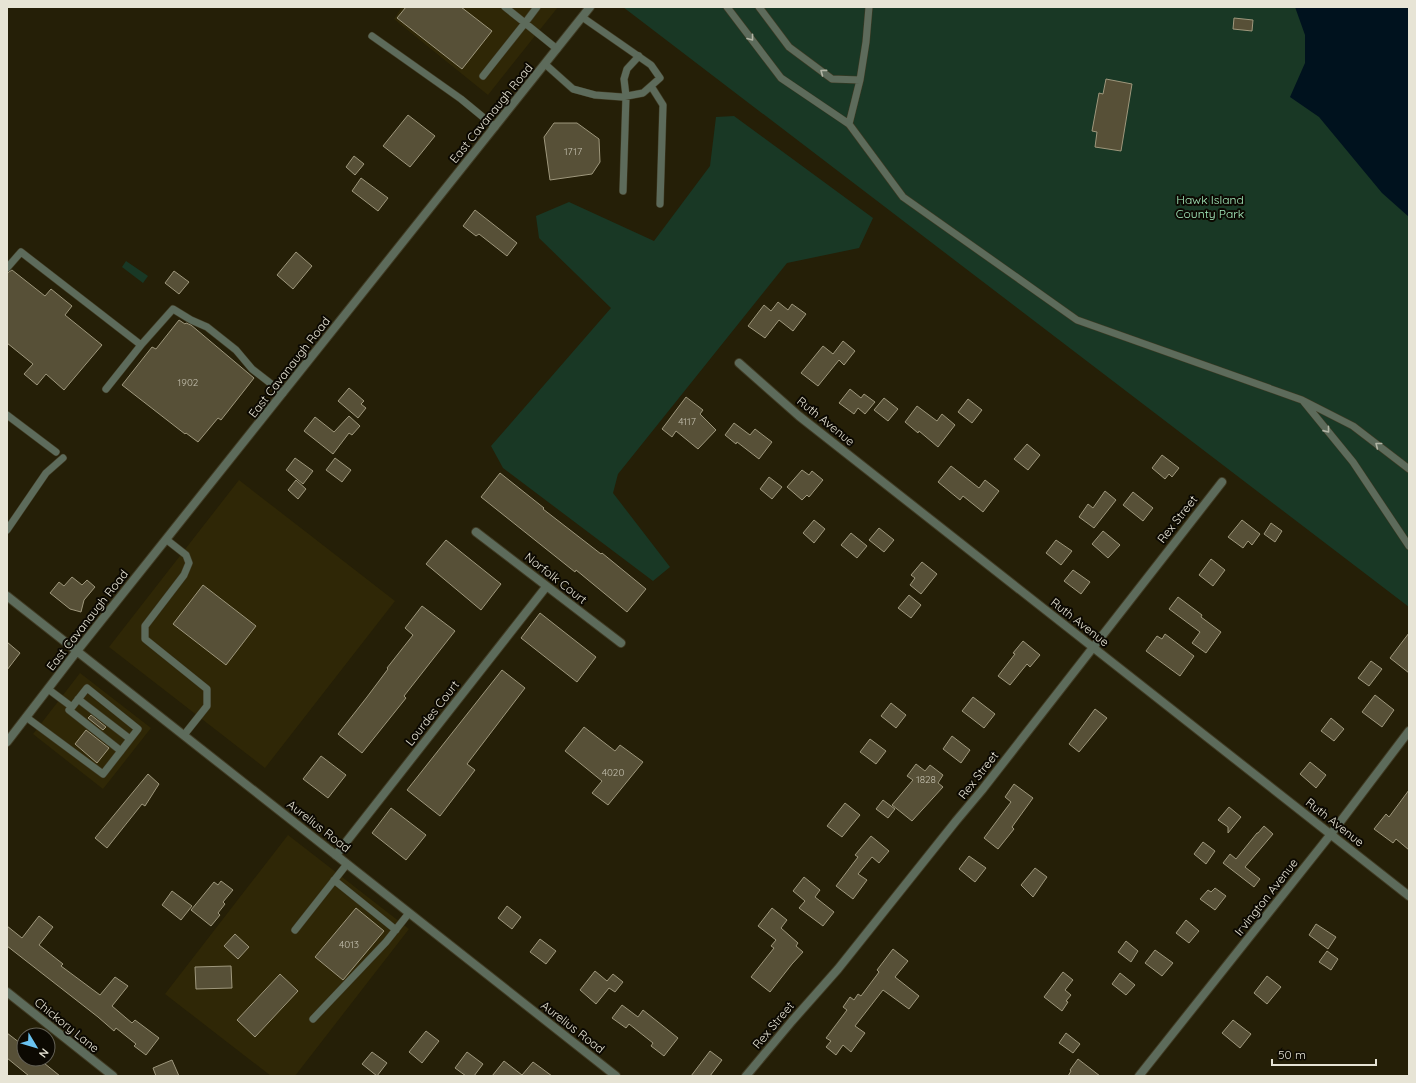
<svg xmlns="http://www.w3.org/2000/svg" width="1416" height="1083" font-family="Quicksand,sans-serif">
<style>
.built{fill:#2f2706}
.green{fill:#193825}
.water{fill:#00121e}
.building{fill:#575037;stroke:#9e977c}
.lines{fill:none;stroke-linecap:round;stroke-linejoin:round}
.service-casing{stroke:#403b24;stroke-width:8}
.minor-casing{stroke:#403b24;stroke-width:10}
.tertiary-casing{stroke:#403b24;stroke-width:10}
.service{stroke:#5d6b5b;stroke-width:7}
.minor{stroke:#5d6b5b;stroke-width:8}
.tertiary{stroke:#5d6b5b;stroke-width:8}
.oneway{stroke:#b0b4a4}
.labels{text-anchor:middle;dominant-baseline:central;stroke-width:4;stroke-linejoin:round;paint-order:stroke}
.number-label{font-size:10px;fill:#c3bfae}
.street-label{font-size:12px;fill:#e7e4d5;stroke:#0c0902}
.park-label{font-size:12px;fill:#a7eebf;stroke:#0c0902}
</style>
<rect width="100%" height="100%" fill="#251f07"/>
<path class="built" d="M402 7H558L488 95 394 19Z
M239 480 395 601 265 768 109 647Z
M80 673 151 728 103 789 33 734Z
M288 835 409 929 295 1076H271L165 994Z"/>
<path class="green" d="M623 7H1409V607Z
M734 116 873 218 859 248 787 263 618 474 613 493 670 567 653 581 503 468 491 446 611 308 539 238 536 216 569 202 654 241 710 166 716 117Z
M126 261 148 276 143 283 122 267Z"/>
<path class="water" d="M1295 7H1409V217L1382 193 1319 117 1290 97 1305 63V35Z"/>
<path class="building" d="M406 7H461L492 31 462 69 397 18Z
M1234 18 1253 20 1252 31 1233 29Z
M1106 79 1132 84 1121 151 1095 147 1097 132 1092 131 1099 93 1103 94Z
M408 115 435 136 410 167 383 146Z
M554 123H577L599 139 600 162 592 174 550 180 544 137Z
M354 156 364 164 355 175 346 167Z
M361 178 388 198 378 211 352 191Z
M475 210 517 243 507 256 479 234 476 236 463 226Z
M296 252 312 266 293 289 277 275Z
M12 270 45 296 51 289 72 306 65 315 102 345 64 390 46 374 37 385 24 374 33 364 7 343V273Z
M174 271 189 282 179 294 165 283Z
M778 302 788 310 792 304 806 314 793 331 779 320 765 338 748 326 764 305 771 311Z
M179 320 185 324 186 323 191 325 254 378 221 420 218 418 198 442 186 433 185 434 122 385 152 347 156 349Z
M843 341 855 351 844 365 839 360 818 386 801 373 823 346 833 354Z
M349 388 364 401 361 404 366 408 358 418 338 401Z
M850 389 861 398 864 394 875 402 865 414 858 408 854 414 839 403Z
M686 397 703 410 700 414 716 430 698 449 676 431 672 437 662 429Z
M884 398 898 409 888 421 874 410Z
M968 399 982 410 972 423 958 412Z
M917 406 937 421 942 414 955 425 938 447 919 431 918 433 905 422Z
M349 416 360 426 352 435 349 433 333 454 304 431 315 417 334 432Z
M734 423 750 435 755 429 772 442 759 459 737 442 736 444 725 435Z
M1027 444 1040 455 1028 470 1014 459Z
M1162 455 1179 468 1172 477 1169 474 1165 479 1152 468Z
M295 458 313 471 303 484 286 470Z
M335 458 351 470 342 482 326 470Z
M951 466 979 488 985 480 999 491 983 512 963 496 960 500 938 482Z
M802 470 809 475 812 471 823 480 809 497 807 495 802 500 787 487Z
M500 473 544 508 543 509 601 554 602 553 646 589 627 612 576 570 575 572 481 497Z
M769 477 782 487 772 499 760 489Z
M296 480 306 489 298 499 288 490Z
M1105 491 1116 500 1094 528 1079 517 1088 504 1093 508Z
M1133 492 1153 508 1143 521 1123 505Z
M814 520 825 529 814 543 803 533Z
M1242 520 1260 534 1252 545 1248 541 1243 548 1228 537Z
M1271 523 1282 531 1275 542 1264 534Z
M879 528 894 540 884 552 869 540Z
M1103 531 1120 545 1108 558 1092 544Z
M851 533 867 546 857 558 841 545Z
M446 540 501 584 481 610 426 564Z
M1056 540 1072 551 1061 565 1046 553Z
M1211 559 1225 570 1213 586 1199 575Z
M922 562 937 574 921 594 910 585 915 578 911 575Z
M1073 570 1090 582 1081 594 1064 581Z
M72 577 82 585 87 580 95 587 84 600 81 612 70 609 50 593 59 582 64 586Z
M203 585 256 626 226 665 173 624Z
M909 595 921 605 911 618 898 608Z
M1178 597 1202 615 1201 617 1221 632 1206 653 1192 643 1200 632 1169 609Z
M422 606 455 631 404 696 406 698 362 753 338 734 367 697 388 669 387 668 413 635 405 628Z
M540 613 596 657 577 682 521 638Z
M1409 633V673L1390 658Z
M1165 634 1194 656 1180 676 1146 651 1157 636 1162 639Z
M1023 641 1040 655 1030 667 1027 664 1010 685 998 676 1015 654 1013 653Z
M7 642 20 653 7 670Z
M1371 661 1382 669 1369 686 1358 678Z
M502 670 525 688 467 764 475 770 440 816 407 790Z
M1375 695 1394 710 1382 727 1362 712Z
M973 697 995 714 984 728 962 711Z
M891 703 906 715 896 728 881 716Z
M1095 709 1107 718 1079 752 1069 744Z
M91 715 106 727 103 730 88 718Z
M1331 718 1344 729 1334 741 1321 731Z
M584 727 615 751 620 745 643 762 608 805 592 793 602 781 565 751Z
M86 730 109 748 97 763 75 744Z
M952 736 970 750 961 763 943 749Z
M870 739 886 751 876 764 860 752Z
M321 756 346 775 328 798 303 779Z
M1310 762 1326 775 1316 788 1300 774Z
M916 764 925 771 930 765 943 775 938 783 943 787 912 821 892 805 913 780 907 776Z
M148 774 159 784 145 806 142 804 107 848 95 838Z
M1014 784 1033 798 1012 827 1014 829 998 849 984 838 1011 802 1005 797Z
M1409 790V850L1396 839 1393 843 1374 829 1386 814 1389 817Z
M883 800 895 809 888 818 876 809Z
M845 803 860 815 842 837 827 826Z
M1229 807 1241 817 1228 833V827L1218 820Z
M391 808 426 835 406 860 372 833Z
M1264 826 1273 834 1245 867 1260 879 1254 887 1223 863 1230 854 1236 859 1257 833H1258Z
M871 836 889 851 879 863 872 857 858 874 867 880 853 899 836 886 858 857 855 855Z
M1203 842 1215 851 1206 864 1194 854Z
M969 856 986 868 975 882 959 869Z
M1035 868 1047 877 1033 897 1021 885Z
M804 877 820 890 815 897 834 912 823 926 799 908 805 901 793 891Z
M221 881 233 890 223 902 225 904 218 913 220 915 211 926 191 910 214 882 218 885Z
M1215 888 1226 896 1215 910 1200 899 1208 890 1211 892Z
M172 891 192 906 181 920 162 905Z
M507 906 521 917 512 929 498 918Z
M356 908 384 931 343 980 315 957Z
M772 908 787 920 781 928 798 943 796 946 803 952 792 964 770 992 751 977 774 948 771 946 776 940 758 926Z
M39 916 53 927 39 945 63 964 61 966 100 995 115 977 128 986 112 1006 132 1023 135 1020 159 1038 146 1055 134 1046 136 1044 116 1028 114 1031 98 1017 7 946V926L22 938Z
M1186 920 1199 931 1189 943 1176 933Z
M1316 924 1336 937 1328 949 1309 935Z
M235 934 249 947 238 959 224 946Z
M540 939 556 951 546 964 530 952Z
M1126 941 1138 951 1131 962 1118 952Z
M893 949 908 961 895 977 919 996 909 1009 883 990 855 1026 865 1033 851 1052 843 1045 836 1055 826 1047 831 1041 826 1038 847 1010 843 1007 850 997 854 1000 858 994 861 996 879 972 877 970Z
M1155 950 1173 963 1162 976 1145 963Z
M1327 951 1338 959 1331 970 1319 962Z
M231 966 232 988 196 989 195 967Z
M595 971 607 981 613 974 623 982 615 992 609 988 596 1004 580 990Z
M1063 972 1073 980 1065 990 1071 995 1066 1001 1068 1002 1062 1011 1044 997Z
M1120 973 1135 985 1126 995 1112 984Z
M280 974 298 991 255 1037 237 1020Z
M1267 976 1281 987 1267 1004 1254 993Z
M622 1005 638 1017 643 1010 678 1038 664 1056 651 1046 653 1043 629 1024 626 1028 612 1018Z
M1233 1020 1251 1034 1240 1048 1222 1033Z
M426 1031 439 1041 422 1063 409 1052Z
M7 1033 24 1046V1059H39L60 1076H29L7 1058Z
M1066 1033 1080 1044 1073 1053 1059 1043Z
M710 1051 722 1060 710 1076H691Z
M372 1052 387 1063 377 1076 362 1064Z
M467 1052 483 1064 474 1076H466L455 1068Z
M1078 1059 1100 1076H1068L1071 1071 1070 1070Z
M172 1060 179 1076H156L153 1068Z
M504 1061 522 1075 533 1062 552 1076H492Z"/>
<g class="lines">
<defs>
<path id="service" d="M505 7 525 23 537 7
M727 7 781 78 849 124 903 197 1077 320 1302 400 1353 426 1409 469
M759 7 789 47 832 79 860 80
M372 36 461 99 495 127
M545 64 573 89 595 95 622 97 643 93 660 78 651 65 582 17
M483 76 525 23 557 49
M651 86 663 105 660 204
M849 124 860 80 866 42 869 7
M623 191 626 96 624 79 627 69 639 56
M7 268 21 252 141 345 106 389
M141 345 173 309 191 320 207 327 236 350 252 369 283 393
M1304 402 1353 462 1409 546
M7 415 56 452
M7 530 46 473 63 458
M167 540 186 555 189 563 184 575 145 626V639L207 689V706L184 735
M78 699 130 739
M72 707 69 710 121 751
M26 717 103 774 138 729 87 688 72 707 48 689
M334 880 396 930
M295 930 347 864
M313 1019 386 942 409 913"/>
<path id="minor" d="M739 363 799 416 1409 896
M476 532 621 643
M336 855 546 587
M7 992 113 1076
M746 1076 792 1021 838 969 956 821 982 790 1222 482
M1139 1076 1331 834 1409 731"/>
<path id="tertiary" d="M7 596 616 1076
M7 742 77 651 590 7"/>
</defs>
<use href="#service" class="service-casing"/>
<use href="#minor" class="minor-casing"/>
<use href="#tertiary" class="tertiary-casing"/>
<use href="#service" class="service"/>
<use href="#minor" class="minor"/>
<use href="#tertiary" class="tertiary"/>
</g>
<defs><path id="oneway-chevron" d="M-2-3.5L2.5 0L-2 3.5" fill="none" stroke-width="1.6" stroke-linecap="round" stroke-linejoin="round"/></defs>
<g class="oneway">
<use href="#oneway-chevron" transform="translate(751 38) rotate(52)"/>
<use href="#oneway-chevron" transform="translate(823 72) rotate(-143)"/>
<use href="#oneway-chevron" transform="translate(1327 430) rotate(51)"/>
<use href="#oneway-chevron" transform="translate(1378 445) rotate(-142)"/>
</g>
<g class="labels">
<g class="number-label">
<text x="573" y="151">1717</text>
<text x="188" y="382">1902</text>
<text x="687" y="421">4117</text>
<text x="613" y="772">4020</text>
<text x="926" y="779">1828</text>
<text x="349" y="944">4013</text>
</g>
<g class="street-label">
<text transform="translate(491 113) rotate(-51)">East Cavanaugh Road</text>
<text transform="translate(289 367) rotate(-52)">East Cavanaugh Road</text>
<text transform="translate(826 421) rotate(39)">Ruth Avenue</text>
<text transform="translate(1177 519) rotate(-52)">Rex Street</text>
<text transform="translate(556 578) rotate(38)">Norfolk Court</text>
<text transform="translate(87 620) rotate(-52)">East Cavanaugh Road</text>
<text transform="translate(1080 622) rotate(38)">Ruth Avenue</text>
<text transform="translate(432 713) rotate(-52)">Lourdes Court</text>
<text transform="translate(978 775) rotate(-52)">Rex Street</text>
<text transform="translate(1335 822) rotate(38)">Ruth Avenue</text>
<text transform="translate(319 826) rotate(38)">Aurelius Road</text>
<text transform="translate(1266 897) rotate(-52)">Irvington Avenue</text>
<text transform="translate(67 1025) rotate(39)">Chickory Lane</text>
<text transform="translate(773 1025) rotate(-50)">Rex Street</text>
<text transform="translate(573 1027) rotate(38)">Aurelius Road</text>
</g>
<g class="park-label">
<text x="1210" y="199">Hawk Island<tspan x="1210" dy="14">County Park</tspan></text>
</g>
</g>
<rect width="1416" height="1083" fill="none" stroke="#e7e4d5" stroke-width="16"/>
<g transform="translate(36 1047) rotate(128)"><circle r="19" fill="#0c0902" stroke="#646156"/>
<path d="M0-3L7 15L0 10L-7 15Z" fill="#6ac3f1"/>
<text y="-6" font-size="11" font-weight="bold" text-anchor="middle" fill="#e7e4d5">N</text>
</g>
<path d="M1272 1059v6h104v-6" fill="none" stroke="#e7e4d5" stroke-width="2"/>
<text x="1278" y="1059" font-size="12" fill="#e7e4d5" stroke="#0c0902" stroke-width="3" paint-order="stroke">50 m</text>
</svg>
